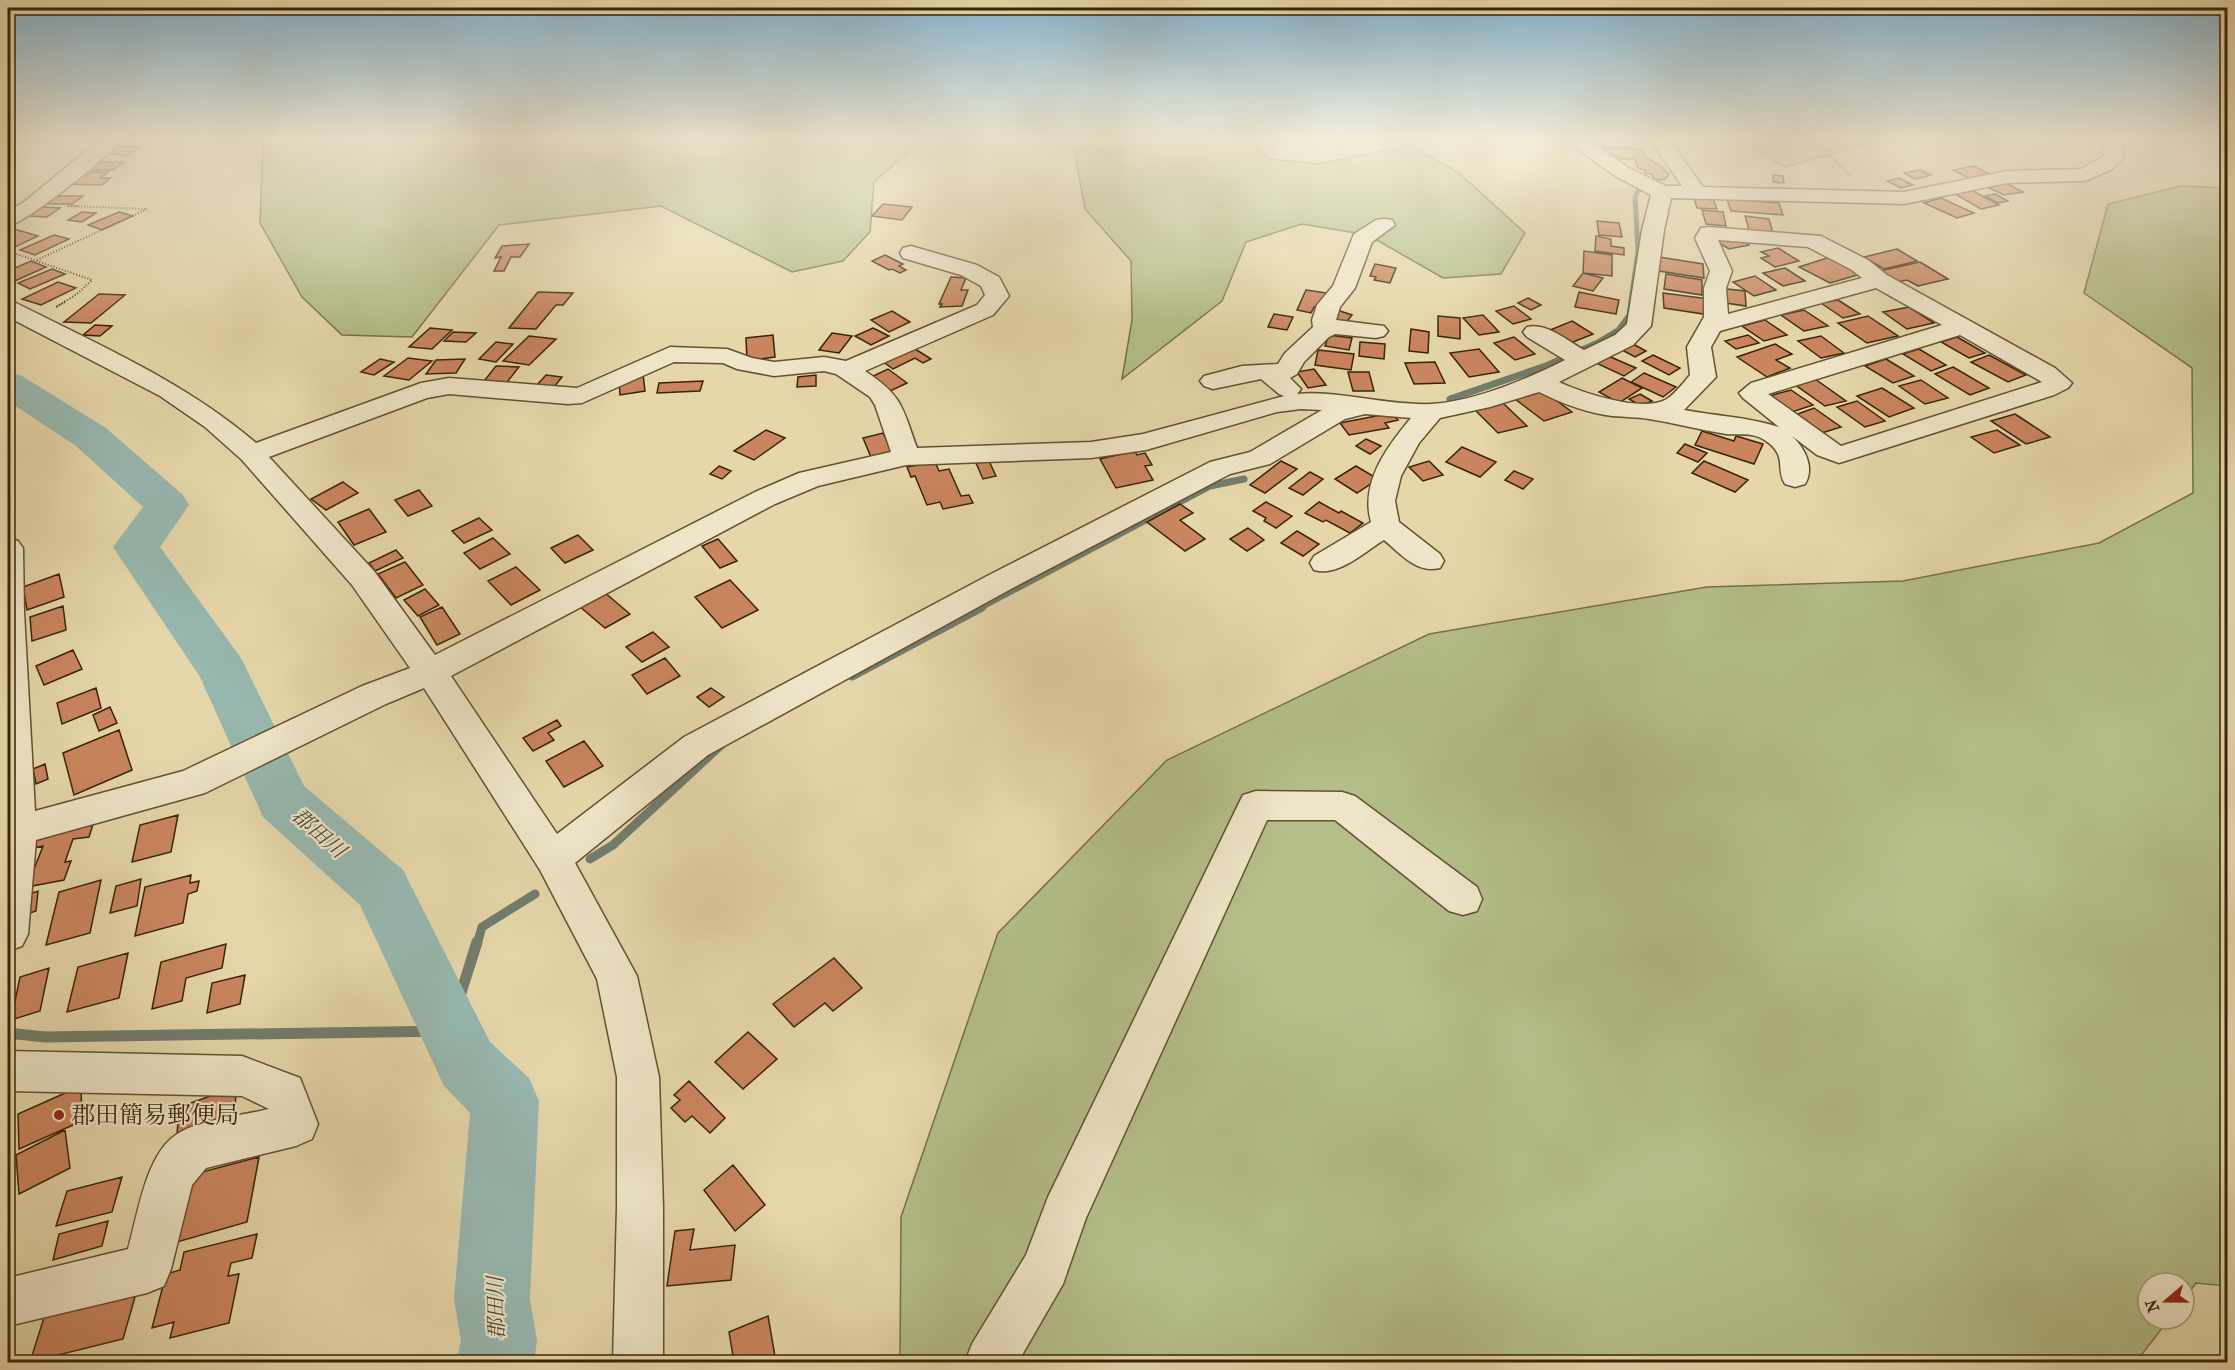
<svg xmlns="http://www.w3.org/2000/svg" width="2235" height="1370" font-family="'IM FELL French Canon','Noto Serif JP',serif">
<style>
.green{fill:#b4be89;stroke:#767148;stroke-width:1.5}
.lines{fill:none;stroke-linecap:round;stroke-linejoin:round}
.stream-far3{stroke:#717d6d;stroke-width:5}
.stream-far2{stroke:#717d6d;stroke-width:7}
.stream-far1{stroke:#717d6d;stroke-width:9}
.stream{stroke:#717d6d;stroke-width:11}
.river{fill:#97b8b0;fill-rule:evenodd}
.building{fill:#ca855f;stroke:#372408;stroke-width:1.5}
.minor-casing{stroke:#635130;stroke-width:3}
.path{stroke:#372408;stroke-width:2;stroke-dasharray:1 2;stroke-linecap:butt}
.minor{fill:#efe5c8;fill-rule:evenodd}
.poi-dot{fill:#8f2418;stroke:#efe5c8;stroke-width:2}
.labels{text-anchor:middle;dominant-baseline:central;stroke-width:4.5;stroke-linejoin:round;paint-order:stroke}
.water-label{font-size:21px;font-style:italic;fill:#4f4932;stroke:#efe5c8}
.near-poi-label{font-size:24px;fill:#372408;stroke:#efe5c8;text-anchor:start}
</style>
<rect width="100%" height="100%" fill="#e6d7aa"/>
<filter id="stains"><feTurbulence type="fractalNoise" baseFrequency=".00333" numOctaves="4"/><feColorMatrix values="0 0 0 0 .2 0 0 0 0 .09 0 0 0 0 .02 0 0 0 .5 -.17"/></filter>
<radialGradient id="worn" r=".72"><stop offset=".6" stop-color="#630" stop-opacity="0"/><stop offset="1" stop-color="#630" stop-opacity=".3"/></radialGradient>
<path class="green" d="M263 138H947L912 149 874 182 870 232 843 261 792 272 661 206 499 225 412 337 342 335 302 297 260 223Z
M1095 138H1240L1271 159 1319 164 1411 145 1459 173 1525 233 1501 274 1443 278 1368 235 1302 224 1246 242 1222 301 1122 379 1132 320 1131 261 1085 209 1075 155Z
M1747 138H1890L1785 167 1756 151Z
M2181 186 2227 188V1286L2196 1283 2184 1299V1283H2148V1319H2169L2136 1362H900L901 1217 998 933 1167 760 1429 634 1707 587 1903 581 2099 543 2193 493 2192 368 2084 293 2108 204Z"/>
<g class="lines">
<path class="stream-far3" d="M1593 345 1618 330 1629 315 1638 251 1635 197 1638 191 1648 184"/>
<path class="stream-far2" d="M1450 399 1546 366 1596 344
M979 608 1210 486 1244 479"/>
<path class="stream-far1" d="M852 676 982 607
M590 859 613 845 721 745
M477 944 482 927 535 894"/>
<path class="stream" d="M8 1033 45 1037 449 1031 477 942"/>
<path class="river" d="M8 372 22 376 106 428 183 495 189 505 160 547 241 658 304 786 403 870 490 1042 529 1078 539 1101 530 1299 537 1341 534 1362H456L461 1341 454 1299 470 1113 444 1086 360 905 263 817 200 677 113 547 143 507 76 446 8 401Z"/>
</g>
<path class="building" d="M122 138H157L154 141H118Z
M116 146 140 147 129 155 104 154Z
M1603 147 1642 149 1644 155 1663 168 1669 175 1664 180 1654 179 1652 174 1645 173 1644 170 1638 168 1635 159H1620L1613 154 1605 153Z
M96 162H124L113 170H84Z
M1974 166 1989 174 1968 178 1953 170Z
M1920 170 1931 175 1915 179 1904 173Z
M91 172H108L100 178H110L102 185 66 184 77 176H86Z
M1773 175 1783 176 1784 183 1773 182Z
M1899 178 1913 185 1901 188 1887 181Z
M2004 182 2023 192 2004 195 1985 186Z
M1973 191 1999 205 1981 209 1955 194Z
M1995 194 2008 201 1998 203 1985 196Z
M53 196H83L72 204H42Z
M1694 198 1713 199 1717 209 1697 208Z
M1941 198 1974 213 1957 218 1924 203Z
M1727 199 1779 203 1783 215 1731 211Z
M883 204 912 207 902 220 872 216Z
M42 207 60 208 47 217 29 216Z
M1702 210 1723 212 1726 226 1706 224Z
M82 212 96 213 82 222 68 220Z
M119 212 133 216 102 230 88 225Z
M1745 216 1769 219 1773 233 1749 230Z
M1597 221 1619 223 1622 237 1599 235Z
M14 229 38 236 13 248 8 246V231Z
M54 235 69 239 35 255 20 250Z
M1735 235 1749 245 1729 249 1714 240Z
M1596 236 1611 239V246L1624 248V255L1595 251Z
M529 244 520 257H511L504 271H494L501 257 495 258 502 246Z
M1778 248 1799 261 1775 267 1761 258 1769 256 1761 252Z
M1897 249 1917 261 1884 269 1864 257Z
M1584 251 1612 255V276L1583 273Z
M885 255 903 264 899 266 906 270 900 273 892 269 889 270 872 261Z
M1659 257 1703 264 1704 278 1659 271Z
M1830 257 1861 274 1830 283 1799 267Z
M31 261 46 267 8 284V271Z
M1920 262 1948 279 1918 286 1907 280 1892 283 1875 272Z
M1375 264 1396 268 1390 283 1374 280 1376 277 1370 276Z
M1785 268 1805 281 1783 286 1763 273Z
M52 269 65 274 30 289 18 283Z
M1583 273 1603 278 1593 291 1573 286Z
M1666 274 1702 280V295L1664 289Z
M1755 276 1776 290 1754 296 1733 282Z
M951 277 966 278 961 290H968L962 306 940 307 942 304H939Z
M58 282 76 288 41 305 22 299Z
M1718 288 1745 291 1746 306 1719 302Z
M1306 290 1327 293 1321 308 1314 307 1311 313 1297 310Z
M538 292 573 293 563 305H556L536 329 509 328Z
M1579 292 1619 300 1616 314 1575 307Z
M1663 293 1709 299 1710 315 1664 308Z
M99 294 125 295 91 323 64 322Z
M1528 298 1541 305 1531 310 1518 303Z
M1838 300 1860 314 1843 318 1821 303Z
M1514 306 1531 319 1513 324 1496 311Z
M1909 307 1934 323 1907 329 1883 312Z
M1804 310 1828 326 1804 331 1781 315Z
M892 311 910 322 889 332 871 320Z
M1340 311 1352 315 1345 324 1332 320Z
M1274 314 1293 317 1287 330 1268 327Z
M1483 315 1499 332 1479 335 1463 318Z
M1438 316 1460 318V339L1438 336Z
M1868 316 1898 336 1867 343 1838 323Z
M1765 320 1787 335 1764 341 1742 326Z
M1572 321 1593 334 1563 346 1543 333Z
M95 325 112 326 100 336 83 335Z
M430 328 452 330 432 349 409 347Z
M873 328 889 336 871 345 855 336Z
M1411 329 1429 332 1428 353 1409 351Z
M453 332 476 333 466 342 444 341Z
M832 333 852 336 839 353 819 350Z
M773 335 775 357 747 361 746 338Z
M1329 335 1352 338 1349 350 1325 346Z
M1748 335 1759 343 1736 349 1725 341Z
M529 336 556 339 529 365 503 361Z
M1821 336 1844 353 1821 358 1798 341Z
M1514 337 1535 354 1515 360 1494 343Z
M1957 337 1985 353 1969 358 1941 342Z
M496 342 513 344 496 362 479 359Z
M1360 342 1385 344 1384 359 1359 356Z
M1633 344 1646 351 1635 357 1622 350Z
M1775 344 1792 354 1776 360 1790 368 1767 377 1737 357Z
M912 347 931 359 923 363 915 358 893 369 882 361Z
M1479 349 1499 372 1469 377 1450 353Z
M1919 349 1946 365 1931 371 1903 354Z
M1318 350 1354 354 1351 370 1315 365Z
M1606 355 1636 368 1624 376 1594 362Z
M1653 355 1680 368 1669 375 1642 361Z
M1989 355 2026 375 2008 382 1971 362Z
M408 358 432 361 409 380 384 376Z
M380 359 394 362 374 375 361 372Z
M465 359 456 373 426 374 436 360Z
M1886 359 1914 376 1893 383 1865 366Z
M1435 362 1445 383 1414 384 1405 363Z
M496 366 519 367 507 382 484 381Z
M1953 367 1989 388 1970 395 1935 374Z
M888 369 907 383 888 392 869 378Z
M1314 369 1326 385 1308 388 1297 372Z
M1348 372H1369L1374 391H1353Z
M1644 373 1676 387 1663 397 1631 382Z
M643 374 645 391 620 395 619 378Z
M546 375 562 377 554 387 537 385Z
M816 375V386L797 387 798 377Z
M1622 378 1642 388 1619 403 1599 392Z
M1815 379 1846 401 1825 406 1794 384Z
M1921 380 1948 398 1925 404 1899 386Z
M703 381 700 391 657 393 659 383Z
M1882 388 1914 408 1889 417 1857 396Z
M1542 390 1572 412 1544 421 1515 399Z
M1791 390 1813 405 1792 412 1769 396Z
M1640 394 1652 401 1641 406 1629 399Z
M1857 401 1885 421 1865 427 1837 407Z
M1503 403 1527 426 1498 433 1475 410Z
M1814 408 1841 427 1822 433 1795 415Z
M1391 413 1398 420 1385 423 1389 428 1349 435 1340 423Z
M2015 414 2050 437 2026 444 1991 421Z
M766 430 785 438 754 460 734 451Z
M1997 430 2020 445 1994 453 1971 437Z
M1702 431 1734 441 1736 436 1763 444 1754 464 1695 445Z
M883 433 892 451 871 457 863 438Z
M1366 439 1381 446 1370 454 1356 446Z
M1685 444 1707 453 1698 462 1677 453Z
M1462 447 1496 462 1480 477 1446 462Z
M1135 451 1137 455 1145 453 1152 465 1145 466 1153 480 1116 488 1100 459Z
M989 461 996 476 983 479 976 463Z
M1281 461 1297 469 1265 493 1250 485Z
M1429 461 1443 475 1423 481 1409 467Z
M1704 461 1748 480 1735 492 1692 473Z
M935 462 939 471 949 469 961 496 969 495 973 503 943 509 940 502 927 505 915 476 911 477 907 467Z
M719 466 731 471 722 479 710 474Z
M1356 466 1378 479 1357 493 1335 479Z
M1514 471 1533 479 1523 489 1505 480Z
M1310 472 1323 479 1303 495 1289 488Z
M343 482 358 493 326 510 311 499Z
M419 490 432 506 408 516 395 500Z
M1266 502 1292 516 1276 528 1264 521 1266 518 1253 511Z
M1319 502 1339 513 1341 511 1363 523 1350 533 1326 520 1323 522 1305 513Z
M1180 504 1193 513 1180 520 1205 539 1185 551 1147 522Z
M369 509 386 532 354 545 338 522Z
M479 518 492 530 464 543 452 531Z
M1248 528 1264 540 1247 551 1230 539Z
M1297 531 1319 544 1303 556 1281 543Z
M578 535 593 550 565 563 551 548Z
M493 538 510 554 480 569 464 553Z
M718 539 737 561 720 568 702 546Z
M396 550 403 558 375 571 369 563Z
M405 562 423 585 396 598 378 574Z
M516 567 540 590 511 605 488 581Z
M59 574 64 597 27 610 23 587Z
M730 580 758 610 722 628 695 597Z
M425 589 439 605 418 616 404 600Z
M604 592 630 614 605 628 579 606Z
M63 606 66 630 32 641 30 617Z
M442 607 460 634 437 645 420 617Z
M653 632 669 647 642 662 626 647Z
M73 650 82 669 44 685 36 666Z
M665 658 680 676 647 694 632 675Z
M96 688 101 708 62 724 57 703Z
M711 688 724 697 709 707 697 697Z
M110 707 117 723 99 731 93 715Z
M557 720 561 726 548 733 554 740 533 751 523 738Z
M119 730 132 770 74 795 63 753Z
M584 741 603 766 564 787 546 761Z
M45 764 48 779 36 784 33 769Z
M178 815 171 852 132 862 140 825Z
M95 818 89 837 73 839 65 862 71 861 64 880 27 887 43 846 29 849 37 829Z
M191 875 190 883 199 881 197 891 188 894 183 923 135 936 145 887Z
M141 879 137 906 110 913 116 886Z
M101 880 90 933 46 945 59 892Z
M38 891 36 911 15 918 18 898Z
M226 944 222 968 186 978 182 1001 152 1009 161 962Z
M128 953 119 998 67 1012 78 967Z
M834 958 862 988 833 1011 825 1003 794 1027 773 1004Z
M49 968 40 1011 11 1020 20 977Z
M245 975 240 1004 207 1013 212 983Z
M748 1032 777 1059 743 1089 715 1062Z
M689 1081 725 1118 710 1133 692 1116 685 1122 671 1108 680 1100 674 1095Z
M81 1086 82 1121 19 1149 18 1114Z
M236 1087 235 1114 177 1135 179 1107Z
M65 1130 70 1168 19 1194 16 1155Z
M259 1157 247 1222 177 1242 191 1175Z
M733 1165 765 1205 735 1231 704 1190Z
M122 1177 112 1212 56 1226 67 1191Z
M108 1221 102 1246 53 1260 59 1234Z
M694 1229 690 1250 735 1245 731 1280 667 1286 675 1231Z
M257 1234 252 1258 231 1263 228 1276 239 1274 229 1323 170 1338 174 1322 152 1328 166 1274 180 1270 184 1252Z
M139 1283 123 1339 30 1362 48 1305Z
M768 1316 776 1362H734L729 1332Z"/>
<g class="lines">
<defs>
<path id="minor" d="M102 138H123C111 155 26 223 8 226V211L24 202Z
M1563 138H1585L1629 168 1666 186H1682L1649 138H1668L1703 187 1904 192 2007 171 2081 169 2104 156 2102 147 2109 138H2129L2122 148 2124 157 2111 170 2085 181 2007 183 1904 204 1671 198 1664 230 1651 326 1633 345 1559 382C1583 393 1637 411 1663 401 1673 397 1683 383 1690 375L1687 347 1704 317V288L1710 271 1695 238 1701 228 1709 227 1821 236 1868 260 1887 275 2055 368 2072 383 2068 388 2054 395 1839 463 1817 455 1792 436C1805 448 1815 468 1805 484L1795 487 1785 484C1775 469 1788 456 1766 441 1754 432 1739 435 1726 434 1700 430 1675 423 1649 419 1637 417 1624 417 1612 416 1587 413 1561 403 1539 392L1490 407 1440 418 1419 443 1401 476 1395 501 1399 522 1440 554 1444 561 1440 568C1417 574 1401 554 1384 540 1364 552 1339 577 1314 570L1310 563 1314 556 1371 522C1360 483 1386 448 1411 418L1365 414 1345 419 1270 464 1230 474 1011 589 708 755 575 863 637 976 659 1077 663 1207V1362H613L617 1207V1077L597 979 540 870 424 688 386 704 205 793 36 840 28 934 22 946 8 951V538L18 541 23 548 24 612 35 811 183 771 362 686 410 668 352 585 242 460 205 427 160 396 8 317V301L16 303C99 345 185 382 256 443L421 383 449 378 577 388 670 347 727 349 752 358 774 362 824 357 846 361 977 305 985 295 981 286 961 275 903 258 900 253 903 248 911 246 977 265 999 277 1009 296 993 315 865 371C903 396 902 407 917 448L1091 442 1143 434 1284 396 1279 394 1261 379 1213 389 1204 386 1200 381 1204 376 1242 366 1278 364 1285 353 1313 327 1312 320 1317 305 1333 286 1354 234 1376 220 1384 219 1392 220 1395 225 1372 242 1355 288 1340 307 1336 320 1384 326 1388 331 1384 336 1376 338 1335 334 1329 337 1304 362 1297 374 1290 378 1301 389 1297 394C1339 390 1388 406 1431 404 1474 402 1527 379 1565 360L1527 337 1523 332 1527 327C1546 322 1568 341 1584 350L1615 335 1627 324 1642 230 1651 195 1615 176ZM1718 240 1808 247 1852 270 1862 278 1728 314 1726 288 1732 271ZM1876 288 1942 325 1751 383 1739 393 1743 398 1779 427C1748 417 1716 416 1684 410L1716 377 1711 347 1720 331ZM1960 335 2042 382 1841 446 1768 394ZM674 362 723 363 737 369 774 376 824 371 836 374 870 397 875 405 891 452 799 473 755 492 435 655 374 571 269 457 427 398 449 394 568 404 582 403ZM1301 409 1322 410 1250 452 1210 462 989 575 684 737 557 834 451 676 775 504 818 486 906 465 1091 458 1146 450 1277 412Z
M1256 791 1342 792 1355 796 1477 887 1482 899 1477 911 1463 915 1449 911 1335 820H1267L1086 1218 1063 1284 1018 1362H965L972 1344 1026 1255 1048 1197 1238 805 1243 795Z
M8 1051 242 1056 300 1078 318 1124 312 1139 296 1146 206 1168 192 1185 171 1269 164 1286 147 1293 8 1326V1278L128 1249C138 1215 146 1151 179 1133 200 1120 244 1115 269 1109L242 1096 8 1091Z"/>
</defs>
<use href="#minor" class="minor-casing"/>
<path class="path" d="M1850 176 1825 150 1882 141
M68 206H80
M8 251 92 280 77 294 56 307
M37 260 147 209 67 206
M56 307 65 302"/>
<use href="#minor" class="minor"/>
</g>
<linearGradient id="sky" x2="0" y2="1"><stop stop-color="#87b6d2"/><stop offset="0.42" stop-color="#f4edd9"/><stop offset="1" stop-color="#f4edd9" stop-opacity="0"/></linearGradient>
<rect width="2235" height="330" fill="url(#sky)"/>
<circle class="poi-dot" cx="59" cy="1115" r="6"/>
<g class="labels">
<g class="water-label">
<text transform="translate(319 833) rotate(41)">郡田川</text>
<text transform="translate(496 1308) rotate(-92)">郡田川</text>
</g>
<g class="near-poi-label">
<text x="71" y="1115">郡田簡易郵便局</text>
</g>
</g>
<rect width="2235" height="1370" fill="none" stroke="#e6d7aa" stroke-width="30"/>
<rect x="9" y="9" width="2217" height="1352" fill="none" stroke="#372408" stroke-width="3"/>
<rect x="15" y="15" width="2205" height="1340" fill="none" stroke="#372408" stroke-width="1.5"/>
<g transform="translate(2166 1301) rotate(250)"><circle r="28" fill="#efe5c8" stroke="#a5987b" stroke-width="1.5"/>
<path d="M0-4.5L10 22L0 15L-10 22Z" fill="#8f2418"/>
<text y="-9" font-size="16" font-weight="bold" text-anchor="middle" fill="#372408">N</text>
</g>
<rect width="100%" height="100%" filter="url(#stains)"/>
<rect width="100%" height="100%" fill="url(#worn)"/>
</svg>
